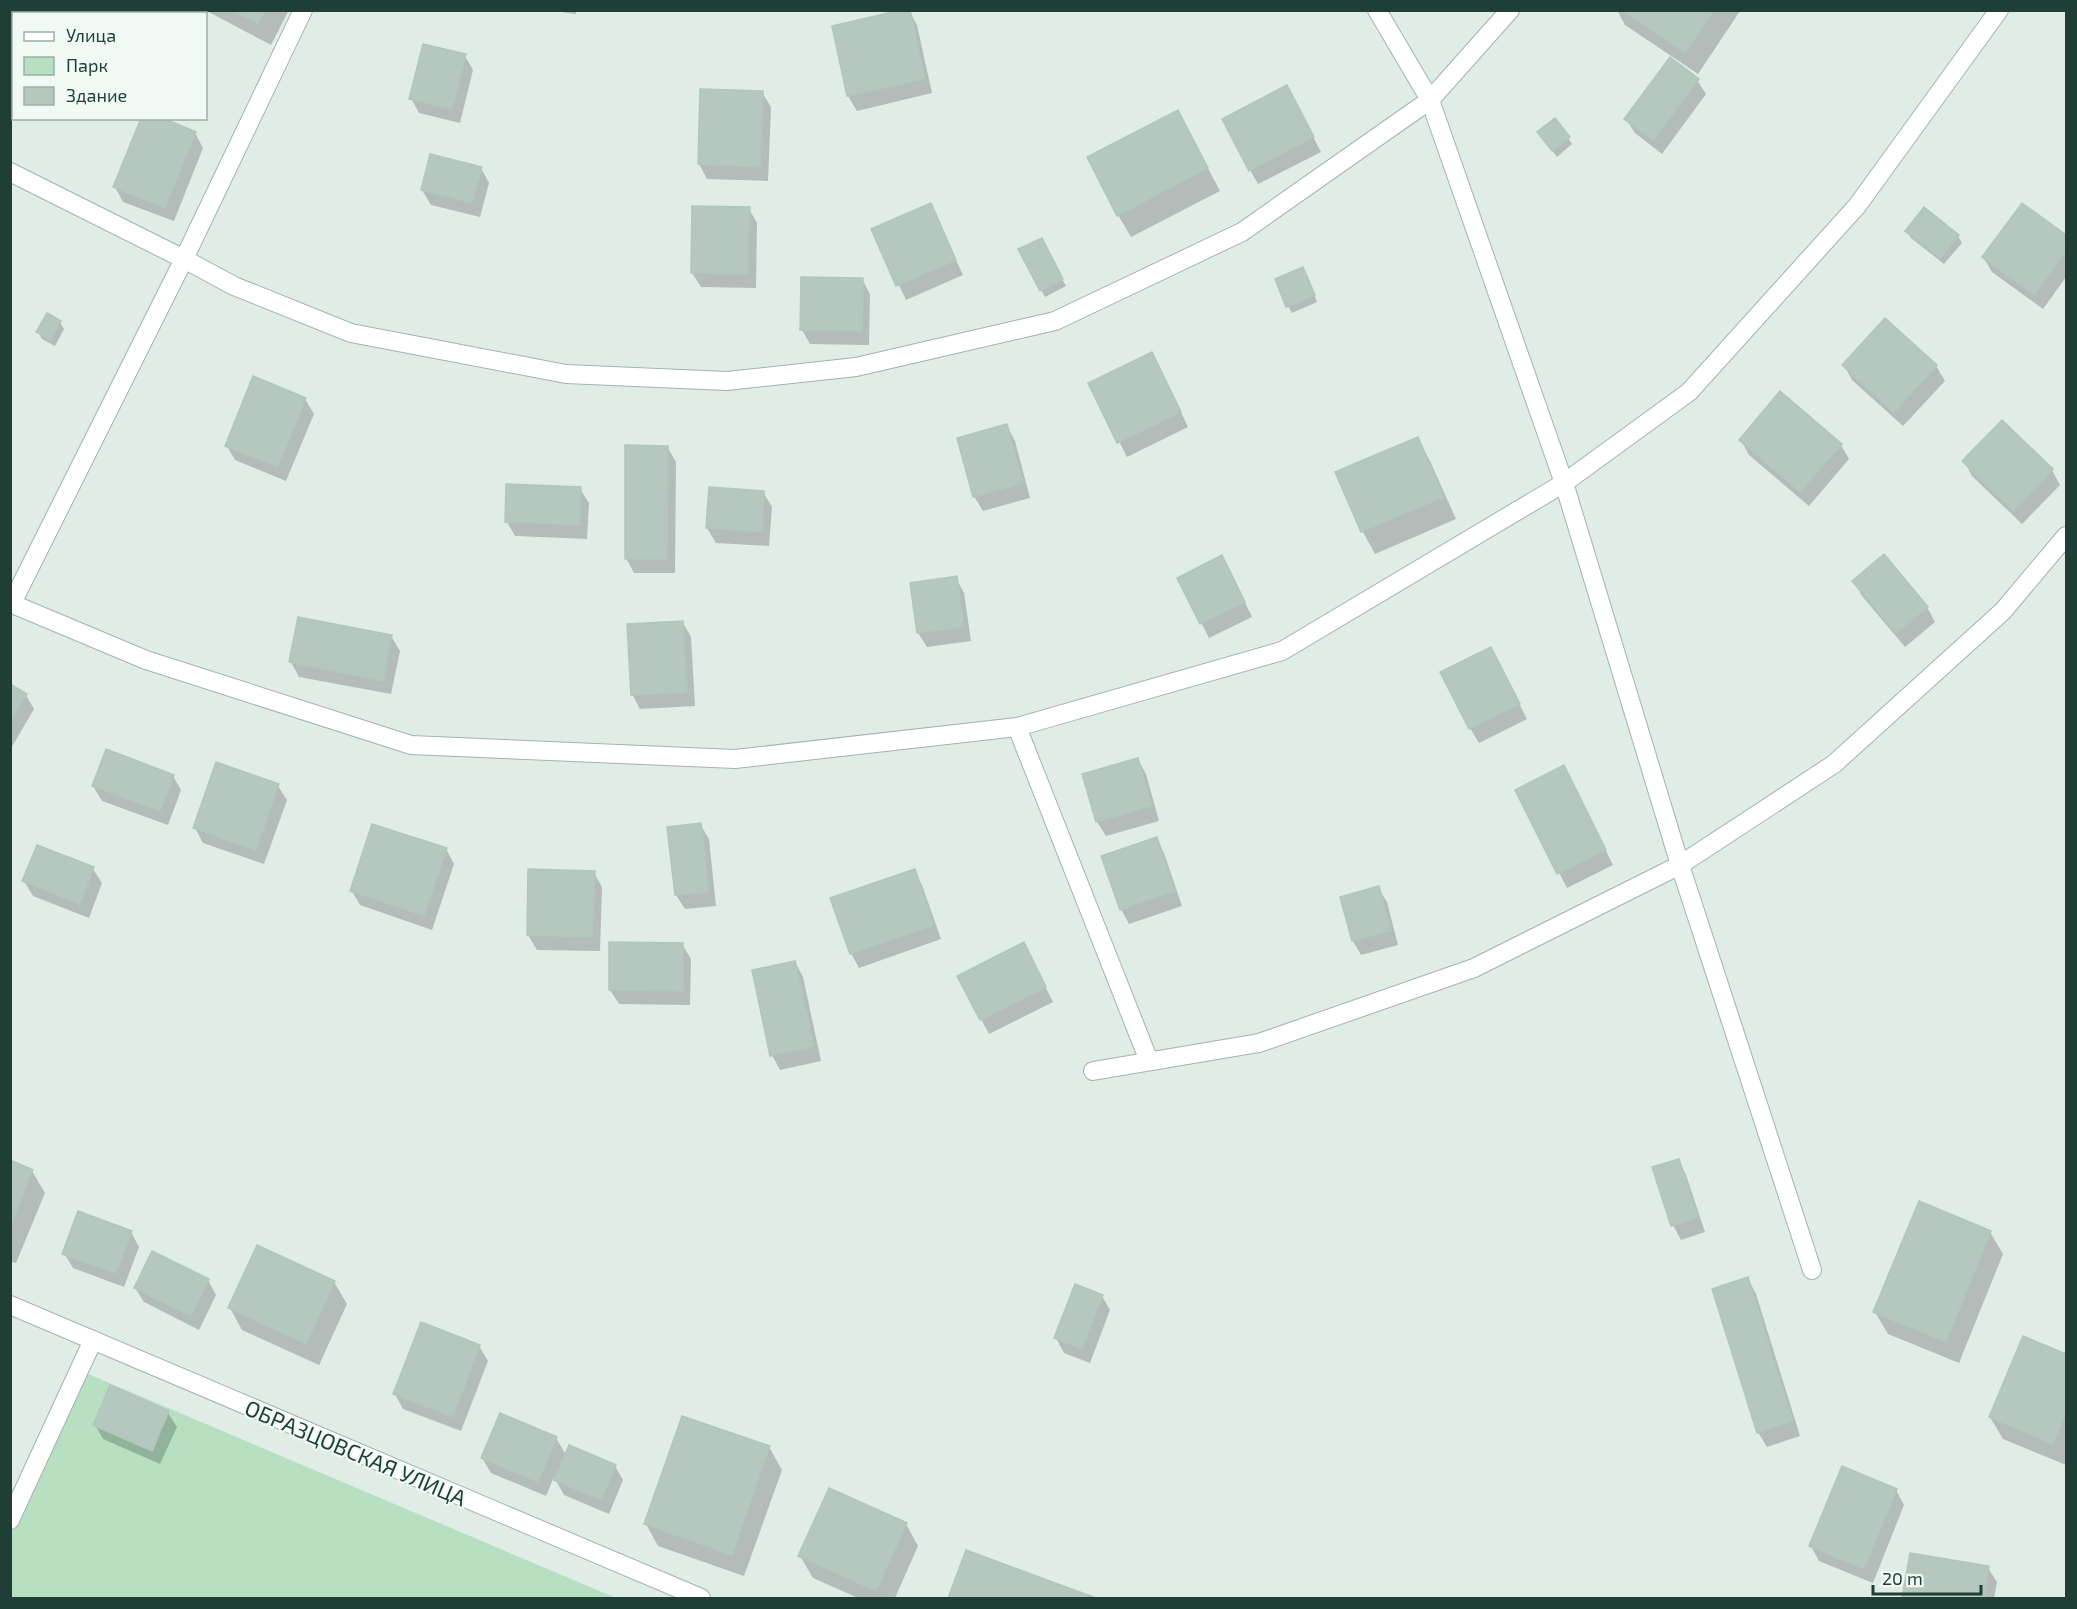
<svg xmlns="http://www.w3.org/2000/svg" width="2077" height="1609" font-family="'Exo 2',sans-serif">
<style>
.green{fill:#b6e0c1}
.shadow{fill:#0003}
.building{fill:#b5c7bf;stroke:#b1c7bd;stroke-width:1.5}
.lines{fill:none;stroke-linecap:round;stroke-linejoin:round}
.service-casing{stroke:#a2b4ad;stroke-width:20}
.minor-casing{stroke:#a2b4ad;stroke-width:20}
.service{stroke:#fff;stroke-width:18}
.minor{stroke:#fff;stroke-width:18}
.labels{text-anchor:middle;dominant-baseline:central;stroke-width:4.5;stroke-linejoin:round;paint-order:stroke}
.street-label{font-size:22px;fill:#1f3e35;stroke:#f0f9f4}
</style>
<rect width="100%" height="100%" fill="#e0ece6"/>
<path class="green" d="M74 1368 616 1598H11V1514Z"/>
<path class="shadow" d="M205 10H289L271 45Z
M547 10H576V14Z
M909 10 917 25 932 93 857 111 848 96 833 27Z
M1617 10H1740V11L1698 74 1625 25Z
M465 56 473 70 460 123 419 113 411 98Z
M1697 80 1706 94 1662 154 1635 133 1626 119Z
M762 92 771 107 768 181 707 179 699 164Z
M1295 102 1321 152 1258 184 1250 170Z
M195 133 203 148 174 221 123 202 115 187Z
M1190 134 1220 191 1131 237 1118 215Z
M1568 138 1572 144 1557 157 1543 139Z
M481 168 489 183 480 217 431 205 422 190Z
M930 205 963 275 906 300 873 230Z
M2022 205 2066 237V277L2043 309 1992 272 1983 257Z
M749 209 757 223 756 288 701 287 692 273Z
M1907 231 1958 236 1962 243 1944 264 1911 238Z
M1041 240 1066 286 1045 297 1020 250Z
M1307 276 1317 302 1292 313 1288 306Z
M862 279 870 294 869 345 810 344 802 330Z
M1885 320 1936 366 1945 381 1903 426 1852 380 1844 365Z
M60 322 64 329 55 346 42 339 38 332Z
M1160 368 1188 427 1127 457 1090 384Z
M305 399 314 414 286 481 235 460 227 446Z
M1007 426 1015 441 1030 498 983 511 974 496Z
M1418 439 1430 461 1456 519 1375 554 1363 532 1337 473Z
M1741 440 1841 445 1849 459 1809 506 1749 455Z
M667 447 676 462 675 573H634L626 558Z
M1964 461 2052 470 2060 485 2022 524 1972 476Z
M580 489 589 503 587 539 515 536 507 522Z
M763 492 772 507 769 546 716 543 707 528Z
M1230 572 1252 617 1209 638 1179 578Z
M956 578 964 593 971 641 927 647 918 633Z
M1854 581 1927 607 1935 622 1905 647 1862 596Z
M683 623 691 637 695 706 640 709 632 694Z
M391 636 400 651 391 694 299 677 291 662Z
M1498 663 1527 719 1479 743 1470 728Z
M10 686 26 695 34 709 10 750Z
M1138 760 1146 774 1159 821 1106 836 1097 822 1084 775Z
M173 776 181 790 168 825 102 801 93 786Z
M1572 782 1613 865 1567 888 1517 790Z
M278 786 287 800 264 864 203 843 195 828Z
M700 824 709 839 716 906 685 909 676 895 669 828Z
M1156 839 1164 853 1182 906 1129 924 1121 909Z
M37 847 93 869 102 883 89 918 33 896 24 881Z
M446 849 454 864 432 930 360 905 352 891Z
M530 871 594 873 602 887 600 951 537 950 528 935Z
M914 871 922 885 941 939 859 968 851 953Z
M1378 888 1387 902 1398 945 1361 955 1353 941Z
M682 944 691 959 690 1005 619 1004 610 990Z
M1031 959 1053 1002 989 1034 959 977Z
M795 962 803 977 821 1061 780 1070 772 1055Z
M1678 1160 1686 1175 1705 1232 1681 1240 1673 1225Z
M10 1162 32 1171 45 1193 16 1263 10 1261Z
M131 1232 139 1247 124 1287 73 1268 64 1253Z
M1990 1232 2003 1254 1959 1363 1888 1334 1875 1312Z
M1748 1279 1756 1294 1800 1436 1767 1447 1758 1432Z
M208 1280 216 1295 199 1330 144 1302 135 1288Z
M334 1282 347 1304 319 1365 242 1330 230 1308Z
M1102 1296 1110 1310 1090 1363 1064 1353 1056 1338Z
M2024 1338 2066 1356V1465L2003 1439 1990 1417Z
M479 1346 488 1361 461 1431 403 1409 395 1394Z
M168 1413 177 1427 160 1464 103 1439 95 1425Z
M556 1438 566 1455 615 1466 623 1480 609 1514 564 1495 554 1477 546 1496 491 1473 482 1458Z
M769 1447 782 1470 744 1576 658 1546 646 1524Z
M1896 1490 1904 1505 1873 1583 1819 1561 1811 1546Z
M906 1524 918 1546 895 1598H858L813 1578 800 1556Z
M967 1552 1092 1598H949Z
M1911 1555 1988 1568 1997 1582 1994 1598H1904Z"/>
<path class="building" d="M233 10H265L258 24Z
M901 10H910L925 79 847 96 832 26Z
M1622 10H1714L1685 53Z
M423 44 466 54 452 109 409 99Z
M1670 57 1699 79 1653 140 1624 119Z
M1287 85 1314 137 1249 171 1222 119Z
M700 89 763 91 760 167 698 164Z
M1178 110 1208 168 1117 216 1087 157Z
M141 118H163L196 132 165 208 113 187Z
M1555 118 1570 137 1552 151 1537 132Z
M430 154 482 167 472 203 421 190Z
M931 203 956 260 896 286 871 229Z
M2022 203 2066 235V251L2034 295 1982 257Z
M692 206 750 207 748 274 691 273Z
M1924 207 1959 235 1940 258 1905 231Z
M1042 238 1063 279 1040 291 1018 249Z
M1303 267 1315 295 1286 307 1275 279Z
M801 277 863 278 862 331 800 330Z
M47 313 61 321 51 340 36 332Z
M1885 318 1937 365 1894 413 1842 365Z
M1152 352 1181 412 1117 443 1088 383Z
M253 376 306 398 278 467 225 446Z
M1780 391 1842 444 1800 492 1739 440Z
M2002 420 2053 469 2013 511 1962 461Z
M1007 424 1023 483 973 497 957 438Z
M1418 437 1444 497 1361 532 1335 472Z
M625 445 668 446 667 559H625Z
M506 484 581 487 580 525 505 522Z
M709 487 764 491 762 532 706 528Z
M1884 554 1928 607 1896 633 1852 581Z
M1222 555 1245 602 1200 624 1177 578Z
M957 576 964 627 917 633 910 583Z
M298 617 392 635 383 681 289 662Z
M683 621 687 692 631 695 627 624Z
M1491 647 1520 704 1469 729 1440 672Z
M10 684 27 694 10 721Z
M106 749 174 775 160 811 92 786Z
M1138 758 1152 806 1096 822 1082 774Z
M216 762 279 784 256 850 193 828Z
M1564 765 1606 850 1557 874 1515 790Z
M701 823 709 892 675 895 667 827Z
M372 824 447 848 424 916 350 891Z
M1157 837 1175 891 1120 910 1101 856Z
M37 845 94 867 80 904 22 881Z
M528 869 595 871 592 937 527 935Z
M915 869 934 925 850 954 830 898Z
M1379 886 1391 931 1352 941 1340 897Z
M609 942 683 943V991L609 990Z
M1024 942 1046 987 980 1020 957 976Z
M795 961 814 1046 770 1056 752 970Z
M1679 1159 1698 1217 1671 1226 1652 1167Z
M10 1160 33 1170 10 1226Z
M1919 1201 1991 1231 1946 1342 1873 1312Z
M78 1211 132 1231 116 1273 62 1254Z
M257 1245 335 1281 306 1344 228 1308Z
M152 1251 209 1279 191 1316 134 1288Z
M1748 1277 1793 1421 1757 1433 1712 1289Z
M1075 1284 1103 1295 1082 1349 1054 1338Z
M421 1322 480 1345 453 1417 393 1394Z
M2023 1336 2066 1354V1413L2053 1444 1989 1417Z
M110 1385 169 1411 152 1451 93 1425Z
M500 1413 557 1437 538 1482 481 1458Z
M682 1416 770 1446 732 1555 644 1524Z
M569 1445 616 1465 601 1500 554 1480Z
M1842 1466 1897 1489 1864 1569 1809 1546Z
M829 1488 907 1523 876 1591 798 1556Z
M966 1550 1096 1598H948Z
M1910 1553 1989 1566 1984 1598H1902Z"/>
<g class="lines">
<defs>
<path id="service" d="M1680 865 1812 1270
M10 1520 93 1340"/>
<path id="minor" d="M1377 10 1430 100 1564 483 1680 865
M10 172 184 259 234 286 351 333 566 374 727 381 856 367 1055 321 1242 232 1430 100 1510 10
M10 603 146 660 411 745 735 759 1017 727 1282 651 1564 483 1689 392 1857 206 1999 10
M12 603 184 259 303 10
M1017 727 1149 1061
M1093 1071 1259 1043 1474 968 1680 865 1834 764 2003 611 2066 536
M10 1305 701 1598"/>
</defs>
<use href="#service" class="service-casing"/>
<use href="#minor" class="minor-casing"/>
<use href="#service" class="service"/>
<use href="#minor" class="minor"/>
</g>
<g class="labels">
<g class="street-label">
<text transform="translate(356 1452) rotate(23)">ОБРАЗЦОВСКАЯ УЛИЦА</text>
</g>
</g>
<rect width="2077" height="1609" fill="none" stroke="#1f3e35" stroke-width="24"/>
<rect x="12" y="12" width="195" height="108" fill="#f0f9f4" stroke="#9caea8" stroke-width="1.5"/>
<rect x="24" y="32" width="30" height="9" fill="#ffffff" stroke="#9caea8" stroke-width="1.5"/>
<text x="66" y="42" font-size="18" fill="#1f3e35">Улица</text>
<rect x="24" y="57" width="30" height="18" fill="#b6e0c1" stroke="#9caea8" stroke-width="1.5"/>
<text x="66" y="72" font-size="18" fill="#1f3e35">Парк</text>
<rect x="24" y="87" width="30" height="18" fill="#b5c7bf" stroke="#9caea8" stroke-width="1.5"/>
<text x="66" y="102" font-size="18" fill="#1f3e35">Здание</text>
<path d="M1873 1585v9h108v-9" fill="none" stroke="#1f3e35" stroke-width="3"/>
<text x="1882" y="1585" font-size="18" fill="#1f3e35" stroke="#f0f9f4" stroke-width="4.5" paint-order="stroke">20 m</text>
</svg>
